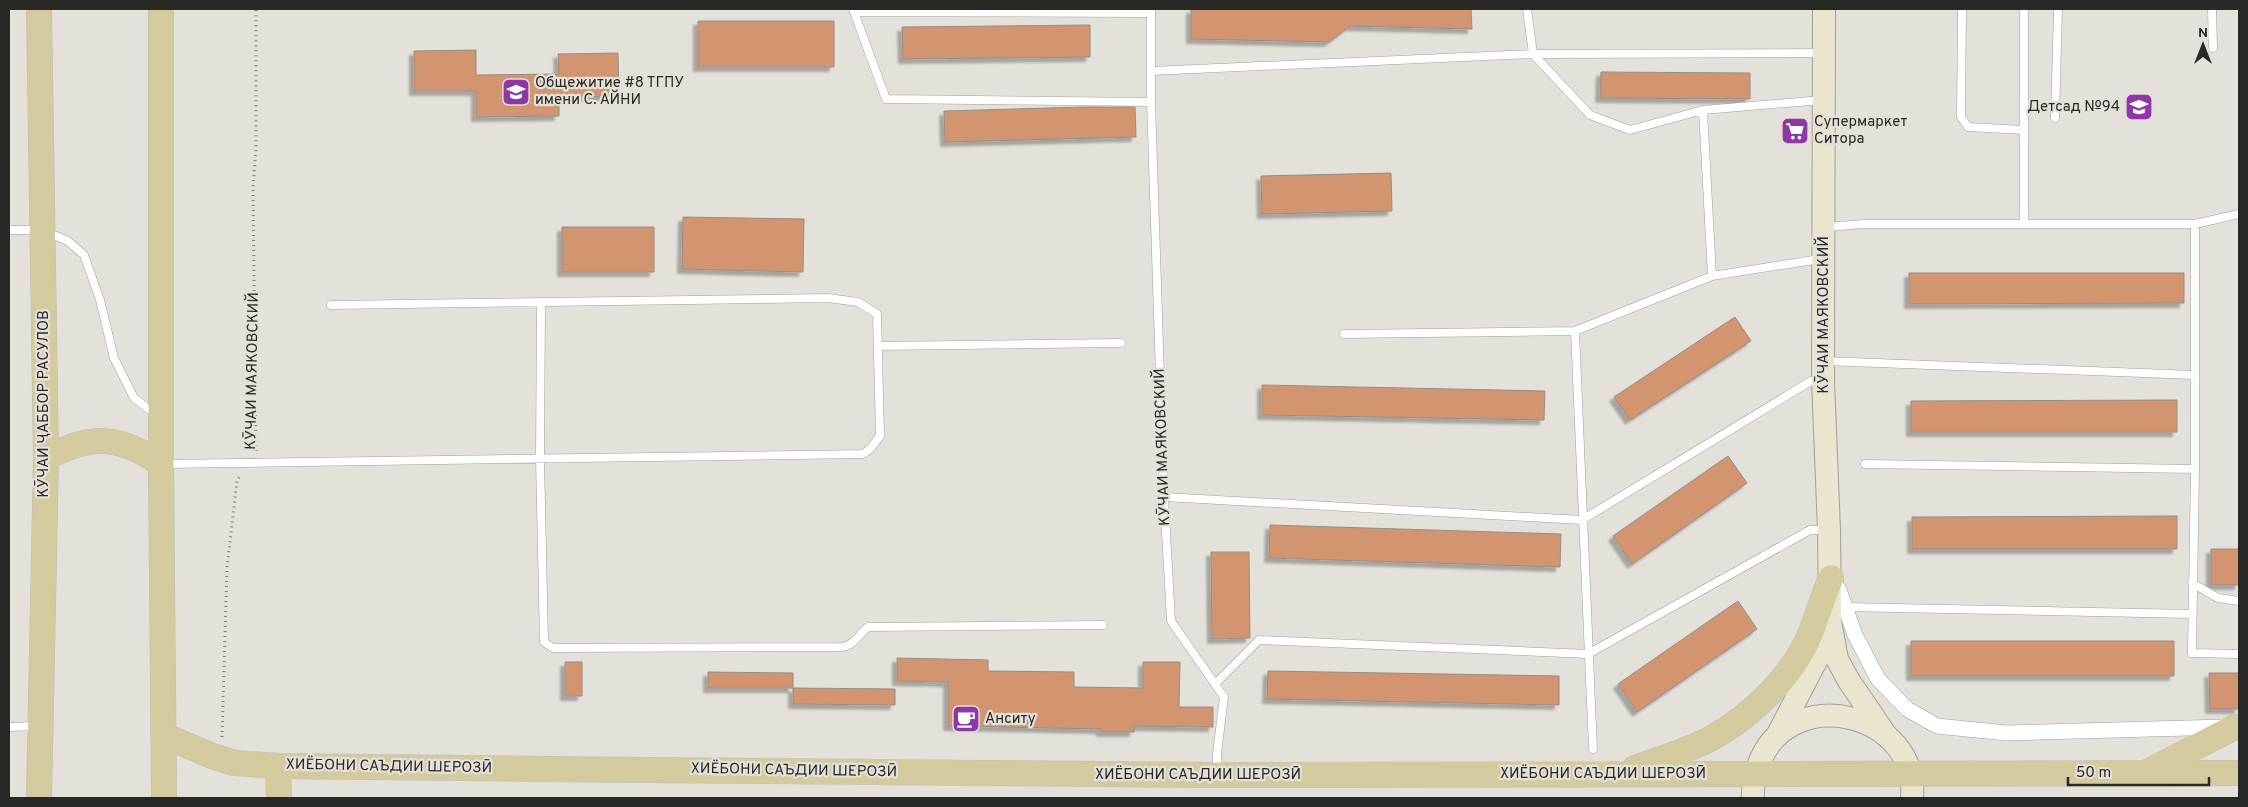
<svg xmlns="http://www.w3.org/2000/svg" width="2248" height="807" font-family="Overpass,sans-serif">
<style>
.building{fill:#d29570;stroke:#948d8a;filter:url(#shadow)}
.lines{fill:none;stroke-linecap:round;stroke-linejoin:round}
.lane-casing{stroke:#a29e99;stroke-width:9}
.street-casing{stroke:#a29e99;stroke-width:16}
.secondary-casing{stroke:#a29e99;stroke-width:24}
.primary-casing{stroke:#bfbebe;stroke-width:26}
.path{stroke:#82807b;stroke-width:3;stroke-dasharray:1 4;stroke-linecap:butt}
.lane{stroke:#fff;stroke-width:8}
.street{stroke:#fff;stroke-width:15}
.secondary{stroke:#e9e5ce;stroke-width:22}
.primary{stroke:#d3cb9d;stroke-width:25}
.labels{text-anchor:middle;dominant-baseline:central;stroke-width:4.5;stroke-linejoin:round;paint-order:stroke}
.poi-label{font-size:15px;fill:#292825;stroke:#e4e0da;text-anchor:start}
.street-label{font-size:15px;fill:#292825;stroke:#e4e0da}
</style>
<defs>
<filter id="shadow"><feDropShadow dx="-4.5" dy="4.5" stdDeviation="1" flood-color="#0004"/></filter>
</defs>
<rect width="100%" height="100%" fill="#e4e0da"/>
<path class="building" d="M1191 9H1471L1472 29 1350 26 1329 42 1191 39Z
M698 21H834V67H698Z
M1090 25V57L903 59 902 27Z
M476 50V75L559 74 558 54 618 53 619 96 559 97V116L476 117V91H414V51Z
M1601 72 1750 73V99L1600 98Z
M1084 107H1135L1136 137 945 142 944 111Z
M1391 173 1392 211 1262 214 1261 176Z
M683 217 804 219 803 272 682 269Z
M562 227H654V272H562Z
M1909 273H2184V303L1909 304Z
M1735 317 1751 341 1630 420 1614 397Z
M1262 385 1545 391 1544 420 1262 415Z
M2177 400V432H1911V401Z
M1728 456 1747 483 1632 564 1613 536Z
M2177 516V549H1912V517Z
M1270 525 1561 534 1560 567 1269 558Z
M2211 549H2239V585H2211Z
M1211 552H1249L1250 638 1212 639Z
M1738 601 1757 629 1637 712 1618 684Z
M1911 641H2174V676H1911Z
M897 658 988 660V671L1074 672V687L1143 688V662H1180L1179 707H1213V727L1134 726V732H1101V729L948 726V682L897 681Z
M565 662H582V696H565Z
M1268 671 1559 676V705L1267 699Z
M708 672 793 673V688H708Z
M2209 673H2239V709H2210Z
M793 688 895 689V705L793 704Z"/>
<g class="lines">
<defs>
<path id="lane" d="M853 9 886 99 1151 102
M1151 9V102L1164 497 1171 621 1224 697 1217 753V772
M1527 9 1533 54 1590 115 1630 130 1703 110 1822 100
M1962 9 1961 117 1968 127 2024 130
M2024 9V224
M2212 9 2213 48
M855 12 1151 13
M1151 71 1533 54 1822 53
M1703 110 1712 276
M2055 118 2058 9
M2195 224V469L2192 653 2239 654
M1827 227 1863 224H2195L2239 214
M9 230H42L68 241 84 255 100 300 114 358 134 398 157 415
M541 302 540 459 544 642 553 648 842 647C854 646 859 634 868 627L1103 625
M1575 331 1593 749
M1344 334 1575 331 1712 276 1820 259
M878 346 1121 343
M1824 361 2195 375
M165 464 863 454 870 449 880 436 877 314 858 302 828 298 331 305
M1865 464 2195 469
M1164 497 1582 520 1811 381H1822
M2192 583 2218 598 2239 601
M1844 607 2192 614
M1215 684 1259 640 1588 654 1810 530H1827
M9 727 38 726"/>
<path id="street" d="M1831 578 1839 590 1855 635 1878 679 1907 709 1937 726 2007 733 2225 727"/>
<path id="secondary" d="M1824 9 1823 381 1829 530 1830 621 1837 659 1849 681 1885 734
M1777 736 1819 655 1829 624
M1753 798C1752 785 1756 773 1760 761 1793 682 1920 714 1912 798"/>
<path id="primary" d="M39 9 46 458 39 798
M161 9V464L164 798
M46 458C91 434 119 435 161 464
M163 735 212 756 234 763 278 766C590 769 902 774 1214 775 1556 777 1898 771 2239 773
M278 766 279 798
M1635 768C1660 759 1687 751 1710 739 1751 717 1794 675 1811 632 1818 614 1823 596 1831 578
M2149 771 2235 727"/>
</defs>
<use href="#lane" class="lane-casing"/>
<use href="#street" class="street-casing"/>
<use href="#secondary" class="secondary-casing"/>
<use href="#primary" class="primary-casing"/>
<path class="path" d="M256 451 253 188 256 148V9
M222 737 227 568 237 480 241 475"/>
<use href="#lane" class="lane"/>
<use href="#street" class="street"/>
<use href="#secondary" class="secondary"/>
<use href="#primary" class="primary"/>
</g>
<defs>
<symbol id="school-square" viewBox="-11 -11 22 22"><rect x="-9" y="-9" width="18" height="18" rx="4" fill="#8d38a6" stroke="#e4e0da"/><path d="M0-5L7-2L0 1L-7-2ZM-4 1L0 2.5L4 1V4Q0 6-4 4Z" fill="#fff"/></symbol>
<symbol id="supermarket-square" viewBox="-11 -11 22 22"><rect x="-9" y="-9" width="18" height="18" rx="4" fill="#8d38a6" stroke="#e4e0da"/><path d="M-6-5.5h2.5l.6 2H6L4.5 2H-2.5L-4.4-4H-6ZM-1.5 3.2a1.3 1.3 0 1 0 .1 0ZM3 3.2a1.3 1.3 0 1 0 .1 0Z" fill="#fff"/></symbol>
<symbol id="cafe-square" viewBox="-11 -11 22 22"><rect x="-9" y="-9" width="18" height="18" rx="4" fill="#8d38a6" stroke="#e4e0da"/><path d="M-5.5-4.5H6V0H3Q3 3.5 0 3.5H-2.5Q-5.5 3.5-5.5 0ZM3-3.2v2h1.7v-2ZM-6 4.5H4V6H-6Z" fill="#fff"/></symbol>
</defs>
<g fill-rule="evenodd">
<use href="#school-square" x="500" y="76" width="32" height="32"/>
<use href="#school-square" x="2123" y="91" width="32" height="32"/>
<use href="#supermarket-square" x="1779" y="115" width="32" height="32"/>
<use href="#cafe-square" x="950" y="703" width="32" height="32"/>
</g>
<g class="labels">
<g class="poi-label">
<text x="535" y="83">Общежитие #8 ТГПУ<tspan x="535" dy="17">имени С. АЙНИ</tspan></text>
<text x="2120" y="107" text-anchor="end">Детсад №94</text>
<text x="1814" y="122">Супермаркет<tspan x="1814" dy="17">Ситора</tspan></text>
<text x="985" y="719">Анситу</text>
</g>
<g class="street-label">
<text transform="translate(1824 315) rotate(-90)">КӮЧАИ МАЯКОВСКИЙ</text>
<text transform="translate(253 371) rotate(-89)">КӮЧАИ МАЯКОВСКИЙ</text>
<text transform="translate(44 404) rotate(-90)">КӮЧАИ ҶАББОР РАСУЛОВ</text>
<text transform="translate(1163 447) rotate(-92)">КӮЧАИ МАЯКОВСКИЙ</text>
<text transform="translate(389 767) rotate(1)">ХИЁБОНИ САЪДИИ ШЕРОЗӢ</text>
<text transform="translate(794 771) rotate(1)">ХИЁБОНИ САЪДИИ ШЕРОЗӢ</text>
<text x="1603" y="774">ХИЁБОНИ САЪДИИ ШЕРОЗӢ</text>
<text x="1198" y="775">ХИЁБОНИ САЪДИИ ШЕРОЗӢ</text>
</g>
</g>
<rect width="2248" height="807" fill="none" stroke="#292825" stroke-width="20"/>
<g transform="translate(2203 45)" stroke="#e4e0da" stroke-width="4" paint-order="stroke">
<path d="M0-4L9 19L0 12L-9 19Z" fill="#292825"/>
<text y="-8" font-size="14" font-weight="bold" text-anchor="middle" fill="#292825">N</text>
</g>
<path d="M2068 777v8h141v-8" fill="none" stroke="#292825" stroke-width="2.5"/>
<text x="2076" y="777" font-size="15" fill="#292825" stroke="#e4e0da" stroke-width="4" paint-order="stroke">50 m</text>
</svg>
